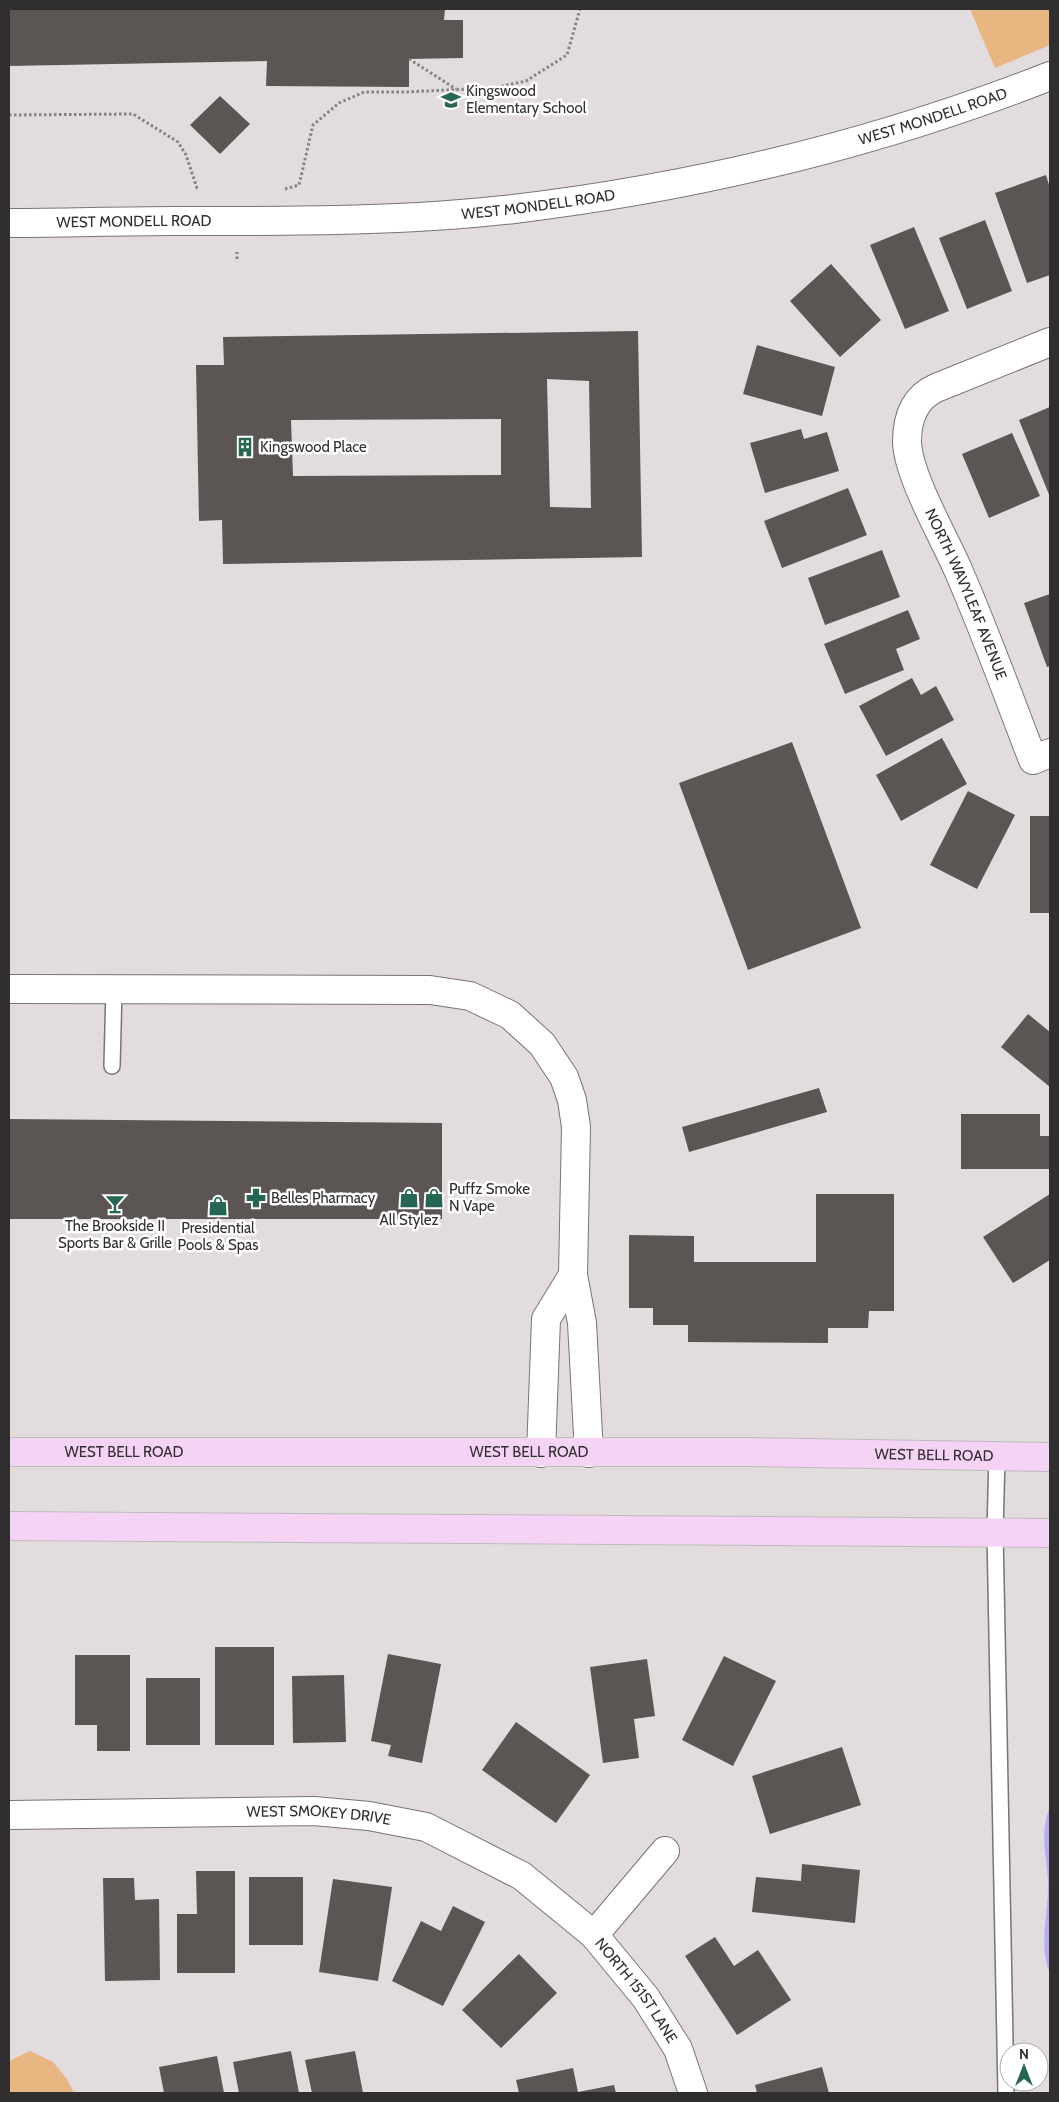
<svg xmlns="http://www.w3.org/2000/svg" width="1059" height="2102" font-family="Cabin,sans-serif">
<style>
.green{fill:#e7b681}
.water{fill:#b7acf3}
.building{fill:#5b5553;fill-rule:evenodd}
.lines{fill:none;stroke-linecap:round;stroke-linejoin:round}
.service-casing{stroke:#797374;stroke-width:18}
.minor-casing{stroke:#797374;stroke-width:30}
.primary-casing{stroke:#bdbcbc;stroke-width:30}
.path{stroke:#878283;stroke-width:3;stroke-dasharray:2.5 2.5;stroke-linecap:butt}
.service{stroke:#fff;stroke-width:15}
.minor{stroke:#fff;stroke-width:28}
.primary{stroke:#f4d3f5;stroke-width:28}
.labels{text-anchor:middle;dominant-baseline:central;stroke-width:5;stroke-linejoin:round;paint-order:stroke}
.poi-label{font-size:15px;fill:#312e2f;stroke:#fff;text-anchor:start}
.street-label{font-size:15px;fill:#312e2f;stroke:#fff}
</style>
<rect width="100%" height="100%" fill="#e3dcde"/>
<path class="green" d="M970 9H1050V45L995 68Z
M30 2051 53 2062 67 2079 74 2093H9V2063L11 2060Z"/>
<path class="water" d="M1050 1806V1973C1038 1946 1049 1911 1048 1882 1047 1854 1039 1836 1050 1806Z"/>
<path class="building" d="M9 9H445L444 20H463V58L409 59V87L266 86 267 61 9 66Z
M220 96 250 124 220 154 190 125Z
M1046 175 1050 188V275L1027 283 995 193Z
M985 220 1012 291 967 309 939 238Z
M914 227 949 311 905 329 870 245Z
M831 264 881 320 840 357 790 301Z
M638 331 642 557 223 564 222 520 199 521 196 365H224L223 337ZM547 379 589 381 591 508 550 507ZM501 419V475L293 476 291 420Z
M757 345 835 367 822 416 743 394Z
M1050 407V497L1019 420Z
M801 429 804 439 827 432 839 471 765 493 750 443Z
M1012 433 1040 496 989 518 962 454Z
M848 488 867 535 782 568 764 521Z
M882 550 900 597 825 625 808 578Z
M1050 594V666L1047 667 1024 603Z
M908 610 920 639 896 649 904 670 845 694 824 644Z
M912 678 921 695 936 686 954 720 886 756 859 706Z
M942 738 967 784 901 821 876 775Z
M792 742 861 928 748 970 679 783Z
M968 791 1015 815 977 889 930 865Z
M1030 816H1050V913H1030Z
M1028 1014 1050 1032V1087L1001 1047Z
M819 1088 827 1112 689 1152 682 1127Z
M961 1114H1040V1136H1050V1169H961Z
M9 1119 442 1123V1219H9Z
M816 1194H894V1311H869L868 1328H828V1343L688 1342V1325H653V1308H629V1235L694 1236V1262H816Z
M1050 1194V1260L1013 1283 983 1237Z
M215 1647H274V1745H215Z
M388 1654 441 1664 422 1763 388 1756 391 1745 371 1741Z
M75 1655H130V1751H97V1725H75Z
M724 1656 776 1681 733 1766 682 1740Z
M647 1659 655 1716 634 1719 639 1758 603 1763 590 1667Z
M344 1675 346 1742 293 1743 292 1676Z
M146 1678H200V1745H146Z
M516 1722 590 1775 556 1823 482 1770Z
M842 1747 861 1805 770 1834 752 1776Z
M802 1864 860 1870 855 1923 752 1912 756 1877 801 1881Z
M196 1871H235V1973H177V1914H197Z
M249 1877H303V1945H249Z
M103 1878H134L135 1900 159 1899 160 1980 105 1981Z
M333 1879 392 1887 378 1981 319 1972Z
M453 1906 485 1922 443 2006 392 1981 421 1921 441 1931Z
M715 1937 734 1966 758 1950 791 2000 737 2035 685 1956Z
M519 1954 557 1993 501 2048 462 2010Z
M291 2051 299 2093H239L233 2062Z
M355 2051 363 2093H312L305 2060Z
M217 2056 224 2093H164L159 2067Z
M822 2067 829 2093H757L755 2085Z
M573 2068 578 2092 614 2085 616 2093H519L516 2080Z"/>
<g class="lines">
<defs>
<path id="service" d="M112 1066 114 989
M997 1456 995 1532 1006 2093"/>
<g id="minor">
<path id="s1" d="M9 223C64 223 119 221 174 221 287 221 402 222 514 209 697 187 879 143 1050 76"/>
<path id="s2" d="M1050 342 936 388C914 398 907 419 907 442 908 476 945 539 959 572 986 634 1009 698 1033 760L1050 753"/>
<path d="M9 989 430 990 470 996 510 1015 542 1044 564 1077 572 1100 576 1127 573 1275 582 1323 589 1453"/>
<path d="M541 1453 546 1319 573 1275"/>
<path id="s3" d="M9 1815 314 1811 369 1816 426 1827 522 1876 594 1935 646 1998 678 2049 693 2093"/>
<path d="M594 1935 665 1851"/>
</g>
<g id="primary">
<path id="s4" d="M9 1452H752L1050 1457"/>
<path d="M9 1526 1050 1533"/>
</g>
</defs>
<use href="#service" class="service-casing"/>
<use href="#minor" class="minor-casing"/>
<use href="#primary" class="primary-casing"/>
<path class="path" d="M409 59 456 89
M9 115 133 114 178 142 186 155 197 188H199
M285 189 299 185 313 125 339 103 364 92H404L493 88 526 81 567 55 580 9
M237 259V252"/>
<use href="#service" class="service"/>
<use href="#minor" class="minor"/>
<use href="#primary" class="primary"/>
</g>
<defs>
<symbol id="school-bare" viewBox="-9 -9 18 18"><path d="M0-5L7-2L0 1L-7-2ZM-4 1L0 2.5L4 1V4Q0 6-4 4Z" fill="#266654" stroke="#fff" stroke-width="2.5" paint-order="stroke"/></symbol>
<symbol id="building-bare" viewBox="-9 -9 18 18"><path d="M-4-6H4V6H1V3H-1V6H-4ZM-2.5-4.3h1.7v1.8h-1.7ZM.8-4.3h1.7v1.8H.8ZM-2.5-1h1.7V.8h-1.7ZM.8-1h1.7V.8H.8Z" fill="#266654" stroke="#fff" stroke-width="2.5" paint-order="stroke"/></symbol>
<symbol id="pharmacy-bare" viewBox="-9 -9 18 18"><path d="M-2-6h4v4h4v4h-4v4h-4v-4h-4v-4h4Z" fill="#266654" stroke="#fff" stroke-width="2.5" paint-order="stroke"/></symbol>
<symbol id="shop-bare" viewBox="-9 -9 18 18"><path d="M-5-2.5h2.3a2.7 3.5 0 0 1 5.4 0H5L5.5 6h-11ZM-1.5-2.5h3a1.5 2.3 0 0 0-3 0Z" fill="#266654" stroke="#fff" stroke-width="2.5" paint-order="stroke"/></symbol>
<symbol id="bar-bare" viewBox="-9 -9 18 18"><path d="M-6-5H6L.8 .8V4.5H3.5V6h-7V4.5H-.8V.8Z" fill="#266654" stroke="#fff" stroke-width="2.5" paint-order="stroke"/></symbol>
</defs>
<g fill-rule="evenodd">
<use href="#school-bare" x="437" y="86" width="28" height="28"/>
<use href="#building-bare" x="231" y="433" width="28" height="28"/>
<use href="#pharmacy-bare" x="242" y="1184" width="28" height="28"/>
<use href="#shop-bare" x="395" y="1184" width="28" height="28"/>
<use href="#shop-bare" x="420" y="1184" width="28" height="28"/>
<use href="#bar-bare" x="101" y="1190" width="28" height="28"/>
<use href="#shop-bare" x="204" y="1192" width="28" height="28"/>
</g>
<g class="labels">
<g class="poi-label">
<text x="466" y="91">Kingswood<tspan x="466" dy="17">Elementary School</tspan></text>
<text x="260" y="447">Kingswood Place</text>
<text x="449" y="1189">Puffz Smoke<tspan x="449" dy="17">N Vape</tspan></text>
<text x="271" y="1198">Belles Pharmacy</text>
<text x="409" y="1220" text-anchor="middle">All Stylez</text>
<text x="115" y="1226" text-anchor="middle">The Brookside II<tspan x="115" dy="17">Sports Bar &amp; Grille</tspan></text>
<text x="218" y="1228" text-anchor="middle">Presidential<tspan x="218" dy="17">Pools &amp; Spas</tspan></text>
</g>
<g class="street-label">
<text stroke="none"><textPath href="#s1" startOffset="935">WEST MONDELL ROAD</textPath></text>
<text stroke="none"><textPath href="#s1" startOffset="530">WEST MONDELL ROAD</textPath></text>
<text stroke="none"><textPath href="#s1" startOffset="125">WEST MONDELL ROAD</textPath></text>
<text stroke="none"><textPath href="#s2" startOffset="352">NORTH WAVYLEAF AVENUE</textPath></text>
<text stroke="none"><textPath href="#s4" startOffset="115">WEST BELL ROAD</textPath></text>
<text stroke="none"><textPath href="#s4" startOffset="520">WEST BELL ROAD</textPath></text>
<text stroke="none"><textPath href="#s4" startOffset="925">WEST BELL ROAD</textPath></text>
<text stroke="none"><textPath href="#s3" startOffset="310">WEST SMOKEY DRIVE</textPath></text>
<text stroke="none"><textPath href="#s3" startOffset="689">NORTH 151ST LANE</textPath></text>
</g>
</g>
<rect width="1059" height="2102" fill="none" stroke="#312e2f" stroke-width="20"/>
<g transform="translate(1024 2067)"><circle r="24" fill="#ffffff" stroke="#adabac"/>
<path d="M0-4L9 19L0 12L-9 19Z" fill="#266654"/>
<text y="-8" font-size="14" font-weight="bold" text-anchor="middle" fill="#312e2f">N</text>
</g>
</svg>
